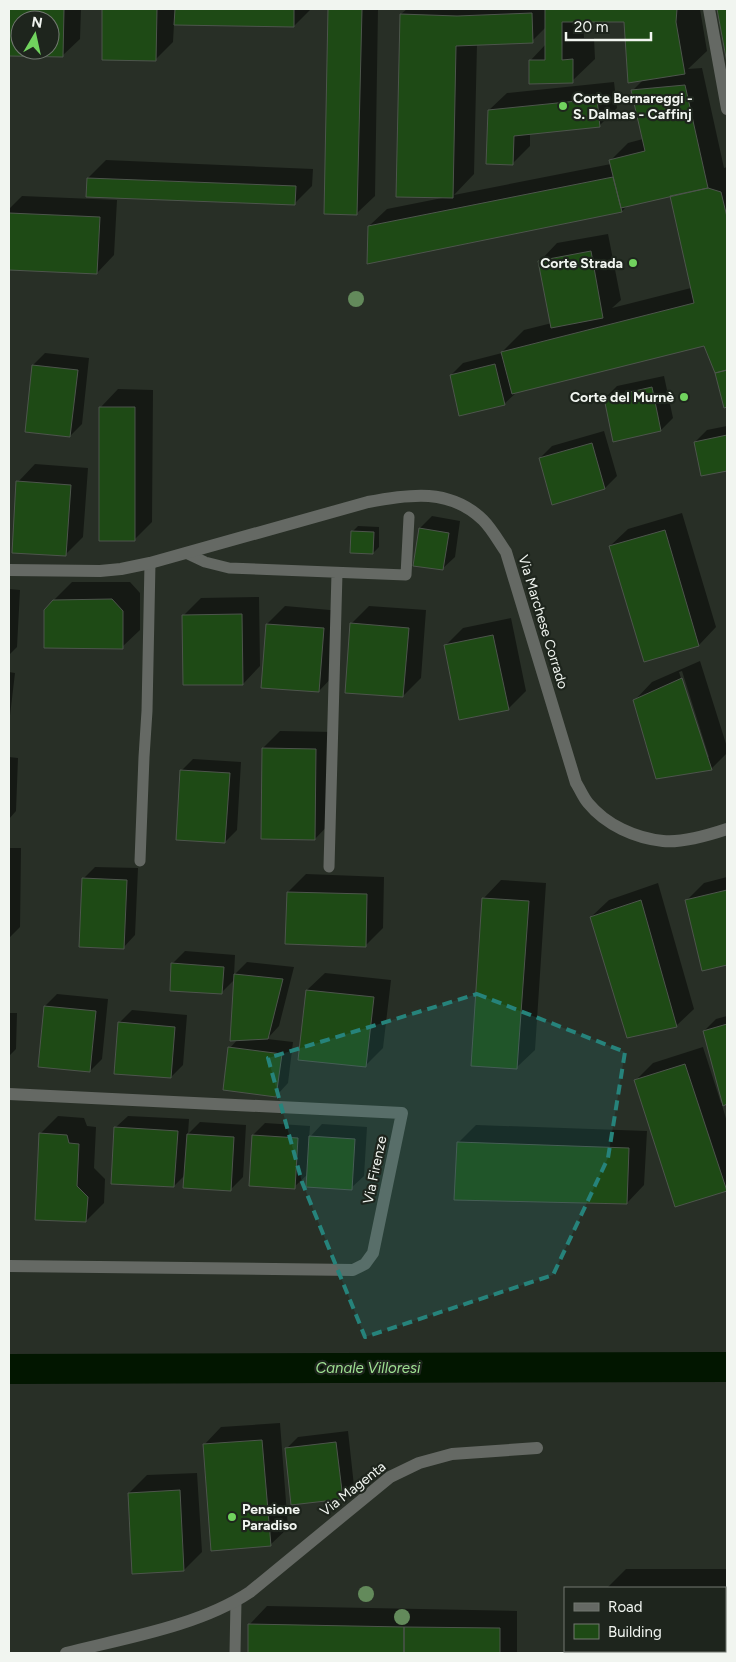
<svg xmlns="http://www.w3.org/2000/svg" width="736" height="1662" font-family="Figtree,sans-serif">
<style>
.shadow{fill:#0007;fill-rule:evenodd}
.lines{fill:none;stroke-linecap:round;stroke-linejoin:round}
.canal{stroke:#021600;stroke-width:30}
.building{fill:#1e4a15;stroke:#4d554c;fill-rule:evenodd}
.lane{stroke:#656964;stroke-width:11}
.street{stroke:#656964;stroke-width:12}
.tree{fill:#638a5b}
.marked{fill:#26837b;fill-opacity:0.2;stroke:#26837b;stroke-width:4;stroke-dasharray:10 6;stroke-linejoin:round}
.poi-dot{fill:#71d35e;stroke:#1e251d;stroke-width:2}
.labels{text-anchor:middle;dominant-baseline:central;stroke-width:4.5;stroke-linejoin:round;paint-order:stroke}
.poi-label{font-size:14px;font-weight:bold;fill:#f1f5f0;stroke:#1e251d;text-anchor:start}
.street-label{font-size:14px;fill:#f1f5f0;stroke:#1e251d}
.water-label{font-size:15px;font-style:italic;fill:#9fe193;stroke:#1e251d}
</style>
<rect width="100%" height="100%" fill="#282f26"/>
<path class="shadow" d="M9 9H81L80 39 62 56 9 55ZM20 20H50V50H20Z
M103 9H311L294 26 174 24 173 42 156 59H103Z
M330 9H378L375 196 357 213 326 212Z
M407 9H700L707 51 688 69 702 68 724 168 727 167V405L725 406 716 373 704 344 517 392 504 404 451 375 463 363 502 353V352L524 330 552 323 540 261 557 243 608 234 621 300 612 308 691 288 671 195 627 206 622 211 369 226 387 209 442 198 401 14ZM583 21H625L644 79 632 91 643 139 628 143 610 161 611 164 454 195 474 174 477 44 532 41 546 27V44L530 61 572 81 595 59 594 38H584Z
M719 9H727V56Z
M614 82 617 108 599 126 530 133V146L512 164 489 110 507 93Z
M106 160 313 169 312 186 294 204 88 178Z
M22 196 117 200 114 255 97 273 9 269V209Z
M45 353 89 358 82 424 70 436 33 365Z
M664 376 673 418 661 430 614 440 605 398 617 386Z
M118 389 153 390 152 522 134 540 101 407Z
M727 426V470L702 475 695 442 707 430Z
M604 431 617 476 605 488 553 503 540 458 552 446Z
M35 464 88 468 83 537 65 555 18 482Z
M682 513 716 627 699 645 610 546 628 529Z
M432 516 460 521 455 557 442 569 420 528Z
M358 526 379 527V547L373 553 352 532Z
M72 582H130L140 593V630L122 647 54 600Z
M9 589 20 590 17 647 9 655Z
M259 597 260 666 243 684 183 616 201 598Z
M285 606 341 611 336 673 319 691 267 624Z
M369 606 426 610 421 678 403 696 351 624Z
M511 618 526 691 508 709 445 646 463 628Z
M700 661 727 747V753L711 769 635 700 652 682ZM682 671 709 757H706L679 672Z
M9 672 15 673 9 724Z
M280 731 333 732 332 821 315 839 263 748Z
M9 757 18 758 16 811 9 819Z
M193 759 241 762 237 830 225 842 181 771Z
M9 848H21L20 927 9 938Z
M95 867 138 868 135 935 123 948 83 879Z
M306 874 384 877 383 928 365 946 288 892Z
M727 877V964L703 970 686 901 704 883Z
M501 880 546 883 535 1050 517 1067 484 898Z
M658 883 694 1009 676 1026 591 917 609 900Z
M185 951 235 955 234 975 247 962 294 967 279 1026 267 1039 293 1042 288 1083 276 1096 230 1048 238 1039 234 980 221 993 172 964Z
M325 973 391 980 383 1048 365 1066 307 990Z
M57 994 108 999 102 1059 90 1071 45 1006Z
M132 1010 187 1015 183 1065 171 1077 120 1022Z
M9 1013H17L16 1049 9 1056Z
M727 1016V1103L722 1105 727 1122 726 1190 636 1080 653 1063 703 1047 721 1103 723 1102 704 1031 716 1019Z
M58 1116 84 1118 87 1126 96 1127 94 1168 105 1179 104 1203 86 1221 40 1134Z
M128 1116 189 1119 188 1134 200 1122 246 1125 243 1177 231 1189 186 1174 174 1186 115 1128Z
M265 1123 310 1126 309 1138 322 1124 367 1127 364 1176 351 1188 308 1174 294 1187 253 1135Z
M476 1125 647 1131 644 1185 627 1203 458 1143Z
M280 1423 288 1528 270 1545 204 1445 221 1427Z
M348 1431 354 1486 342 1498 286 1449 298 1437Z
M197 1473 202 1552 184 1570 129 1493 147 1475Z
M626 1569H727V1638H725V1588H607Z
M267 1606 517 1611V1653H249L250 1624Z"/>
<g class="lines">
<path class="canal" d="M9 1369 727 1367"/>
</g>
<path class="building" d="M9 9H64L63 57 9 56ZM20 20H50V50H20Z
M102 9H157L156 61 102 60Z
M175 9H294V27L174 25Z
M328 9H362L357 215 324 214Z
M499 9H677L676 22 685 74 628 83 624 22H562V60L573 59V83L529 84V60H545V9Z
M717 9H727V63Z
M532 13 533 43 456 46 453 198 396 197 400 14 457 16Z
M685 85 708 188 621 208 609 160 645 151 631 90Z
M597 99 600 127 514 136 513 165 486 164 488 110Z
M613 177 622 212 367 264 368 226Z
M87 178 296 186 295 205 86 197Z
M708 188 721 192 727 217V370L715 373 704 346 512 394 501 352 694 303 670 196Z
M9 213 100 217 97 274 9 270Z
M591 251 603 318 551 328 538 261Z
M495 364 505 405 459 416 450 375Z
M32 365 78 370 70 437 25 432Z
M727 370V407L724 408 715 373Z
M652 387 661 431 613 442 604 398Z
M99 407H135V541H99Z
M727 435V471L701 476 694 442Z
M592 443 605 489 552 505 539 458Z
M16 481 71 485 66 556 12 553Z
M419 528 449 533 443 570 413 566Z
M665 530 699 646 644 662 609 546Z
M351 531 374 532 373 554 350 553Z
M112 599 123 611V649L44 648V610L53 600Z
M242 614 243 685H183L182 615Z
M350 623 409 628 403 697 345 693Z
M266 624 324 628 319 692 261 688Z
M493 635 509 710 459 720 444 645Z
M682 678 712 770 656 779 633 700Z
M262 748 316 749 315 840 261 839Z
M180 770 230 773 225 843 176 840Z
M82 878 127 880 124 949 79 947Z
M727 890V965L702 971 685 900Z
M287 892 367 894 366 947 285 944Z
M482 898 529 901 517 1069 471 1066Z
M641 900 677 1027 627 1038 590 917Z
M171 963 224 967 222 994 170 991Z
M234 974 283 979 268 1039 230 1041Z
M306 990 374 997 366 1067 298 1060Z
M44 1006 96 1011 90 1072 38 1067Z
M118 1022 175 1027 171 1078 114 1074Z
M727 1024V1104L723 1106 703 1031Z
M228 1047 282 1054 276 1097 223 1090Z
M685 1064 727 1191 675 1207 634 1080Z
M114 1127 178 1131 174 1187 111 1184Z
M39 1133 67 1135 69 1143 79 1144 77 1186 88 1197 86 1222 35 1220Z
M187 1134 234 1137 231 1191 183 1188Z
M252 1135 298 1138 295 1189 249 1186Z
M309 1136 355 1139 352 1190 306 1187Z
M457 1142 629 1148 627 1204 454 1200Z
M262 1440 271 1546 211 1551 203 1444Z
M336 1442 343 1499 291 1505 285 1448Z
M180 1490 184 1571 132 1574 128 1493Z
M725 1591H727V1639H725Z
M248 1624 404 1627V1653H248Z
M404 1627 500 1628V1653H404Z"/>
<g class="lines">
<path class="lane" d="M186 553 205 562 229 568 406 575 409 517
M140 861 144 757 147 711 150 563
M329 867 337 573
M235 1653 236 1601"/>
<path class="street" d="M709 9 727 109
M9 570 100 571 121 569 150 563 368 502C410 494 450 488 483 520 492 529 499 542 506 552L576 783C580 789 583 797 588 803 606 825 635 838 663 841 682 843 709 835 727 829
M9 1094 402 1113 373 1253 365 1264 353 1270 9 1266
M66 1653C125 1638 199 1626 250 1592L390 1477 419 1463 452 1454 537 1448"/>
</g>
<g class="tree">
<circle cx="356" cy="299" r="8"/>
<circle cx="366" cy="1594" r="8"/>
<circle cx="402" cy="1617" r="8"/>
</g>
<path class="marked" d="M477 994 625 1052 608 1158 553 1275 365 1337 302 1182 268 1058Z"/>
<g class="poi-dot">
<circle cx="563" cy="106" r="5"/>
<circle cx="633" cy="263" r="5"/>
<circle cx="684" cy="397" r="5"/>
<circle cx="232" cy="1517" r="5"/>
</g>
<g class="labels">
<g class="poi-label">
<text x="573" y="98">Corte Bernareggi -<tspan x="573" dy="16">S. Dalmas - Caffinj</tspan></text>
<text x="623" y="263" text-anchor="end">Corte Strada</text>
<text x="674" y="397" text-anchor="end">Corte del Murnè</text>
<text x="242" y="1509">Pensione<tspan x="242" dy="16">Paradiso</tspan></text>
</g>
<g class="street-label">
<text transform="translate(543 622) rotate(73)">Via Marchese Corrado</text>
<text transform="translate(375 1170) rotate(-78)">Via Firenze</text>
<text transform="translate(353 1489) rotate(-38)">Via Magenta</text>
</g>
<g class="water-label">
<text x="368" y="1368">Canale Villoresi</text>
</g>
</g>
<rect width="736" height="1662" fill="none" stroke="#f1f5f0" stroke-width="20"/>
<rect x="564" y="1587" width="162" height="65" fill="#1e251d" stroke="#727871"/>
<rect x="574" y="1603" width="25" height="8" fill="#656964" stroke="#727871"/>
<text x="608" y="1612" font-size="15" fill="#f1f5f0">Road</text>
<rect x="574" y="1624" width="25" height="15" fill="#1e4a15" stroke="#727871"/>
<text x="608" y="1637" font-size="15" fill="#f1f5f0">Building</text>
<g transform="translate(35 35) rotate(9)"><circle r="24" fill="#1e251d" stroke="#727871"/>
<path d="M0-4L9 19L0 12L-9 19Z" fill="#71d35e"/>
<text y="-8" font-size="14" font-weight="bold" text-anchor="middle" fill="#f1f5f0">N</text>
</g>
<path d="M566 32v8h85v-8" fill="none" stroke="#f1f5f0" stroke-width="2.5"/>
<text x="574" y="32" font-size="15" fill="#f1f5f0" stroke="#1e251d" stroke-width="4" paint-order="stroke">20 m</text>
</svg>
